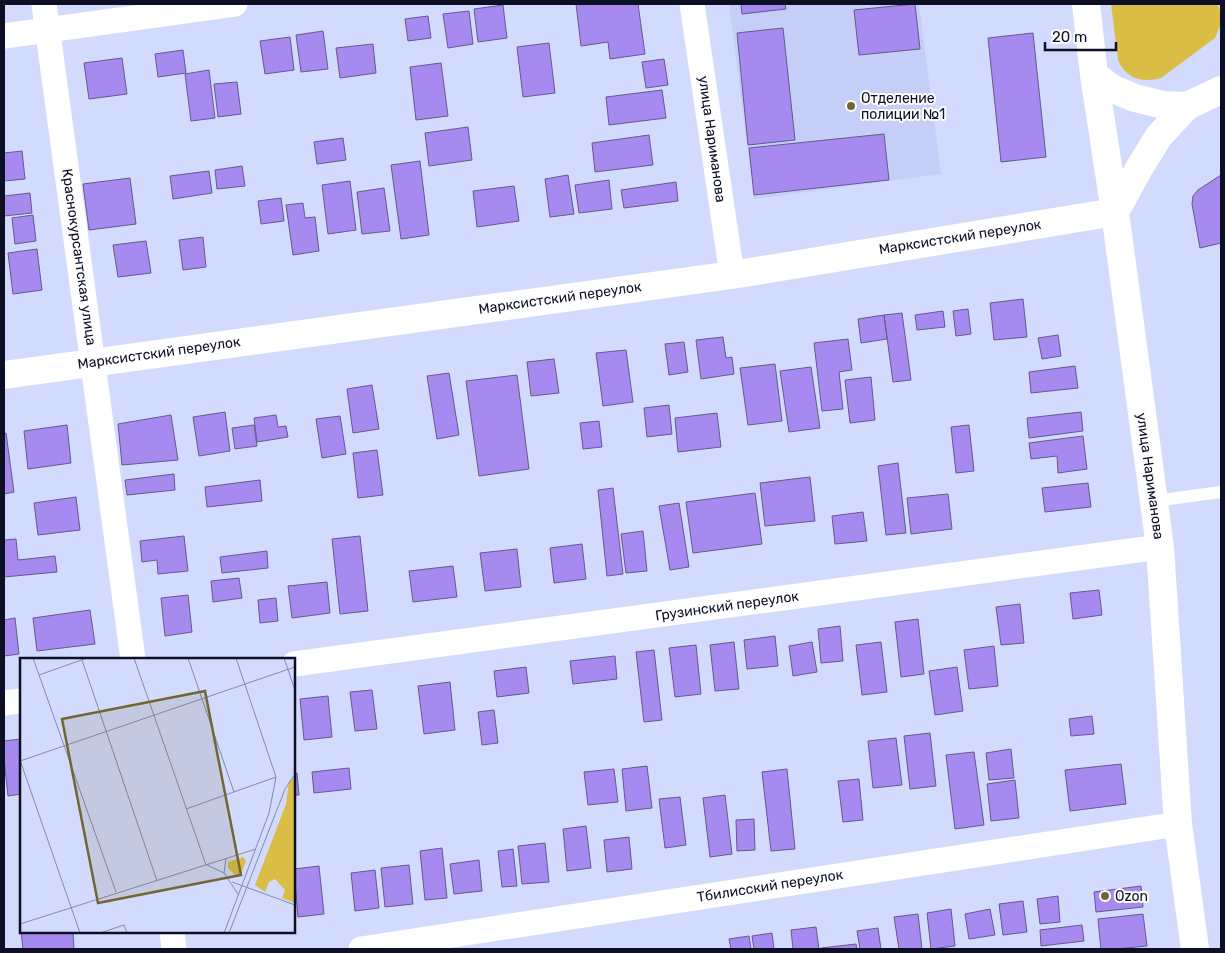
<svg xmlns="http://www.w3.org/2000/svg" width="1225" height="953" font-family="Rubik,sans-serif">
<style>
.built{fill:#c5cef6}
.green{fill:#dabd44}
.building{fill:#a78af0;stroke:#66588d}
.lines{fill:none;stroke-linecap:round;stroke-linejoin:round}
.service{stroke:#fff;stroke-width:12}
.minor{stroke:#fff;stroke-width:25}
.tertiary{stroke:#fff;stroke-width:28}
.poi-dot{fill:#736633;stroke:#fdfdfd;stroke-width:2}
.labels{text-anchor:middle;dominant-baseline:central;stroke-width:4;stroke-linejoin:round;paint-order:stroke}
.poi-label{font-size:14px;fill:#0d1024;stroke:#fdfdfd;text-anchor:start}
.street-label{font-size:14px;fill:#0d1024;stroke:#fdfdfd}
.inset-road{fill:none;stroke:#838aa7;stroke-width:1}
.view{fill:#736633;fill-opacity:0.15;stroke:#736633;stroke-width:2.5}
.inset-edge{fill:none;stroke:#0d1024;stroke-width:2.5}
</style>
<rect width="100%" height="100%" fill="#d2dbfe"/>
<path class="built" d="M729 4H919L941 174 754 199Z"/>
<path class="green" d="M1111 4H1218L1221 14 1220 20V26L1215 38 1161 78C1142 83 1126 79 1118 60Z"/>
<path class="building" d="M576 4H638L645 54 610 59 608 42 581 46Z
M741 4H785L786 9 742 14Z
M915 4 920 49 859 55 854 10Z
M503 5 507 38 478 42 474 9Z
M469 11 473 44 448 48 443 14Z
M428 16 431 38 408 41 405 19Z
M783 28 795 140 748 145 737 33Z
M323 31 328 69 301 72 296 35Z
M1033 33 1046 157 1001 162 988 38Z
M290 37 294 70 265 74 260 41Z
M549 43 555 93 523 97 517 47Z
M373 44 376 73 340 78 336 48Z
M183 50 186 73 158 77 155 54Z
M122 58 127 94 89 99 84 63Z
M664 59 668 85 646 88 642 62Z
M441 63 448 116 416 120 410 67Z
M209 70 215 118 191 121 185 74Z
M237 82 241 114 218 117 214 84Z
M662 90 666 118 609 125 606 97Z
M468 127 472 160 429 166 425 133Z
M884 134 889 180 754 195 749 148Z
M649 135 653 165 595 172 592 143Z
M343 138 346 160 317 164 314 142Z
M22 151 25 179 4 181V153Z
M420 161 429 235 401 239 391 165Z
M242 166 245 186 217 189 215 170Z
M209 171 212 193 173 199 170 176Z
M568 175 574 214 550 217 545 179Z
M1221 175V243L1200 248 1192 204 1193 196 1198 190Z
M130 178 136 224 89 230 83 184Z
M609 180 612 209 579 213 575 185Z
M350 181 356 230 328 234 322 185Z
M676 182 678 201 624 208 621 190Z
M514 186 519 221 477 227 473 191Z
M384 188 390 231 362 234 357 192Z
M30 193 32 213 4 216V196Z
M281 198 284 221 261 224 258 201Z
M303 203 305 218 315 217 319 251 293 255 286 205Z
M33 215 36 241 15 244 12 218Z
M203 237 206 267 183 270 179 240Z
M146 241 151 273 118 277 113 245Z
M37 249 42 290 13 294 8 253Z
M1023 299 1027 337 994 340 990 303Z
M968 309 971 334 956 336 953 311Z
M943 311 945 327 917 330 915 315Z
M902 313 911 380 893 382 884 315Z
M884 315 887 339 861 343 858 319Z
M1058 335 1061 356 1042 359 1038 338Z
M723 337 726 358 732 357 734 374 701 379 696 340Z
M848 339 852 370 839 372 843 409 822 411 814 343Z
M684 342 688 372 669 375 665 344Z
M626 350 633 402 603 406 596 353Z
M554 359 559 393 531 396 527 362Z
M775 364 782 421 748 425 740 368Z
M1075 366 1078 388 1031 393 1029 372Z
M811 367 820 428 789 432 780 371Z
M449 373 459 435 437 439 427 376Z
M517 375 529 469 479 476 466 381Z
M871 377 875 420 850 423 845 380Z
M372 385 379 429 353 433 347 389Z
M669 405 672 434 647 437 644 408Z
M225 412 230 451 199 456 193 417Z
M1081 412 1083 431 1029 438 1027 418Z
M717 413 721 447 678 452 675 418Z
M171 415 178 460 122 465 118 424Z
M276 415 278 427 286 426 288 437 257 442 254 418Z
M340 416 346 454 322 458 316 419Z
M599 421 602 447 583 449 580 423Z
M67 425 71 463 28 469 24 431Z
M254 425 257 446 235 449 232 428Z
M969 425 974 471 956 473 951 427Z
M6 433 14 492 4 494V434Z
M1083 436 1087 469 1058 473 1057 456 1031 459 1029 443Z
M377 450 383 495 358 498 353 453Z
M898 463 906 533 886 535 878 466Z
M174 474 175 490 127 495 125 480Z
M810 477 815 521 765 526 760 483Z
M260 480 262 501 207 507 205 487Z
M1088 483 1091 507 1045 512 1042 488Z
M613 488 623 574 607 576 598 490Z
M755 493 762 544 693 553 686 502Z
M948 494 952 529 911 534 907 498Z
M76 497 80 530 38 535 34 503Z
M679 503 689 567 670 570 659 506Z
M863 512 867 541 835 544 832 516Z
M643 531 647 571 626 573 621 534Z
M184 536 188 571 158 574 157 560 142 562 140 541Z
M360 536 368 611 340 614 332 539Z
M16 539 18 560 55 556 57 572 4 577V540Z
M582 544 586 579 554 583 550 548Z
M517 549 521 587 485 591 480 553Z
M267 551 268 568 222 573 220 557Z
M453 566 457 597 413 602 409 571Z
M239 578 242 598 213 602 211 581Z
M327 582 330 613 292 618 288 586Z
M1099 590 1102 615 1073 619 1070 593Z
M188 595 192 632 165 636 161 598Z
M276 598 278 621 260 623 258 600Z
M1020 604 1024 643 1001 645 996 607Z
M90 610 95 644 37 651 33 618Z
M15 618 19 654 4 656V620Z
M918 619 924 674 901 677 895 622Z
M840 626 843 661 821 663 818 629Z
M775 636 778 666 747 669 744 640Z
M734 642 739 689 715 691 710 645Z
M812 642 817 672 793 676 789 646Z
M881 642 887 692 862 695 856 645Z
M696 645 701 694 675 697 669 648Z
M994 646 998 686 969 689 964 650Z
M654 650 662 720 644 722 636 652Z
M615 656 617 679 573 684 570 661Z
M526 667 529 693 497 697 494 671Z
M957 667 963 711 935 715 929 671Z
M450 682 455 730 424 734 418 686Z
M372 690 377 729 355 731 350 692Z
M328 696 332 737 304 740 300 699Z
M494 710 498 743 482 745 478 712Z
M1092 716 1094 734 1071 736 1069 719Z
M930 733 936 786 910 789 904 736Z
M896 738 902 785 873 788 868 741Z
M21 739V794L8 796 4 759V741Z
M1011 749 1014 778 989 780 986 753Z
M974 752 984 825 955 829 946 755Z
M1121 764 1126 804 1070 811 1065 770Z
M647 766 652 808 626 811 622 769Z
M349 768 351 789 314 793 312 772Z
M614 769 618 802 588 805 584 772Z
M787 769 795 849 771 851 762 772Z
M294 773H297L299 795H294Z
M859 779 863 820 843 822 838 781Z
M1015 780 1019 818 991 821 987 784Z
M725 795 732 854 710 857 703 798Z
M680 797 686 845 665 848 659 799Z
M754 819 755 850 737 851 736 820Z
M586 826 591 868 567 871 563 829Z
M629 837 632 869 607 872 604 840Z
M545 843 549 882 522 884 518 846Z
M442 848 447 898 425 900 420 851Z
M513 849 517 886 502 887 498 851Z
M479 860 482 891 454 894 450 864Z
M409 865 413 904 385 907 381 868Z
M319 866 324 914 298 917 294 869Z
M375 870 379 908 355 911 351 873Z
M1141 886 1143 907 1096 912 1094 892Z
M1058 896 1060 922 1040 924 1037 899Z
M1023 901 1027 932 1003 935 999 904Z
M951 909 955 946 931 949 927 913Z
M990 909 995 935 969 939 965 914Z
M918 914 922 949H899L894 917Z
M1143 914 1147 946 1116 949H1101L1098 919Z
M20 922H21V932H75L76 933 73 934 74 949H23Z
M1082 925 1084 941 1041 946 1040 930Z
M816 927 819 949H793L791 930Z
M878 928 881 949H860L857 931Z
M772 933 774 949H754L752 936Z
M749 936 751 949H731L729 939Z
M856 944 857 949H821V948Z"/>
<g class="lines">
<path class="service" d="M1154 501 1221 492"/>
<path class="minor" d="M44 4 133 659
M692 4 732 275
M4 36 235 4
M294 664 1160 547
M4 703 21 701
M172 932 174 949
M361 949 1178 824"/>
<path class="tertiary" d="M1086 4 1094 75 1115 212 1160 547 1178 824 1195 949
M1094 75 1113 89 1135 98 1163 105 1187 106 1221 90
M1115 212 1138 170 1159 136 1187 106
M4 375 732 275 1115 212"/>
</g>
<g class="poi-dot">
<circle cx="851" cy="106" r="5"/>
<circle cx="1105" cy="896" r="5"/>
</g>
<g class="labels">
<g class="poi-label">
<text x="861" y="98">Отделение<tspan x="861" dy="16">полиции №1</tspan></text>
<text x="1115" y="896">Ozon</text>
</g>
<g class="street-label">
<text transform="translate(712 139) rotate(82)">улица Нариманова</text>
<text transform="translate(960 237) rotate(-9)">Марксистский переулок</text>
<text transform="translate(79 257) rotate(82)">Краснокурсантская улица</text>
<text transform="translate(560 298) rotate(-8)">Марксистский переулок</text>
<text transform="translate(159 353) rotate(-8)">Марксистский переулок</text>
<text transform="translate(1150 476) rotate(82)">улица Нариманова</text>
<text transform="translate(727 606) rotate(-8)">Грузинский переулок</text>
<text transform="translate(770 886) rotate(-9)">Тбилисский переулок</text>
</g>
</g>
<g transform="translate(20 658)">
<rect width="275" height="275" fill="#d2dbfe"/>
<path d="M275 119V245L262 240 265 232 255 221 249 224 245 234 235 227 266 146 269 124ZM223 199 226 203 221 216 215 217 208 210V204Z" fill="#dabd44"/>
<path class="inset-road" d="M13 0 96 234M114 0 186 207M168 0 214 134M264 0 275 32M62 2 137 223M19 17 67 0M0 102 60 275M0 103 275 9M166 151 256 119M206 200 204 215 218 236M187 207 204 215M212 224 275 247M0 266 236 191M80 275 104 267 107 275M204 275 249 155 256 119 216 0M209 275 265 131 275 116"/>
<path class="view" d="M185 33 221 217 78 245 42 61Z"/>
<rect width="275" height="275" class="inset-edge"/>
</g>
<rect width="1225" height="953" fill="none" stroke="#0d1024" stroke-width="10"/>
<path d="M1045 42v8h71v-8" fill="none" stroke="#0d1024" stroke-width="2.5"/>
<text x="1052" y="42" font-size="15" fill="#0d1024" stroke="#fdfdfd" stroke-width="4" paint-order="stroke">20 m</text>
</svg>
